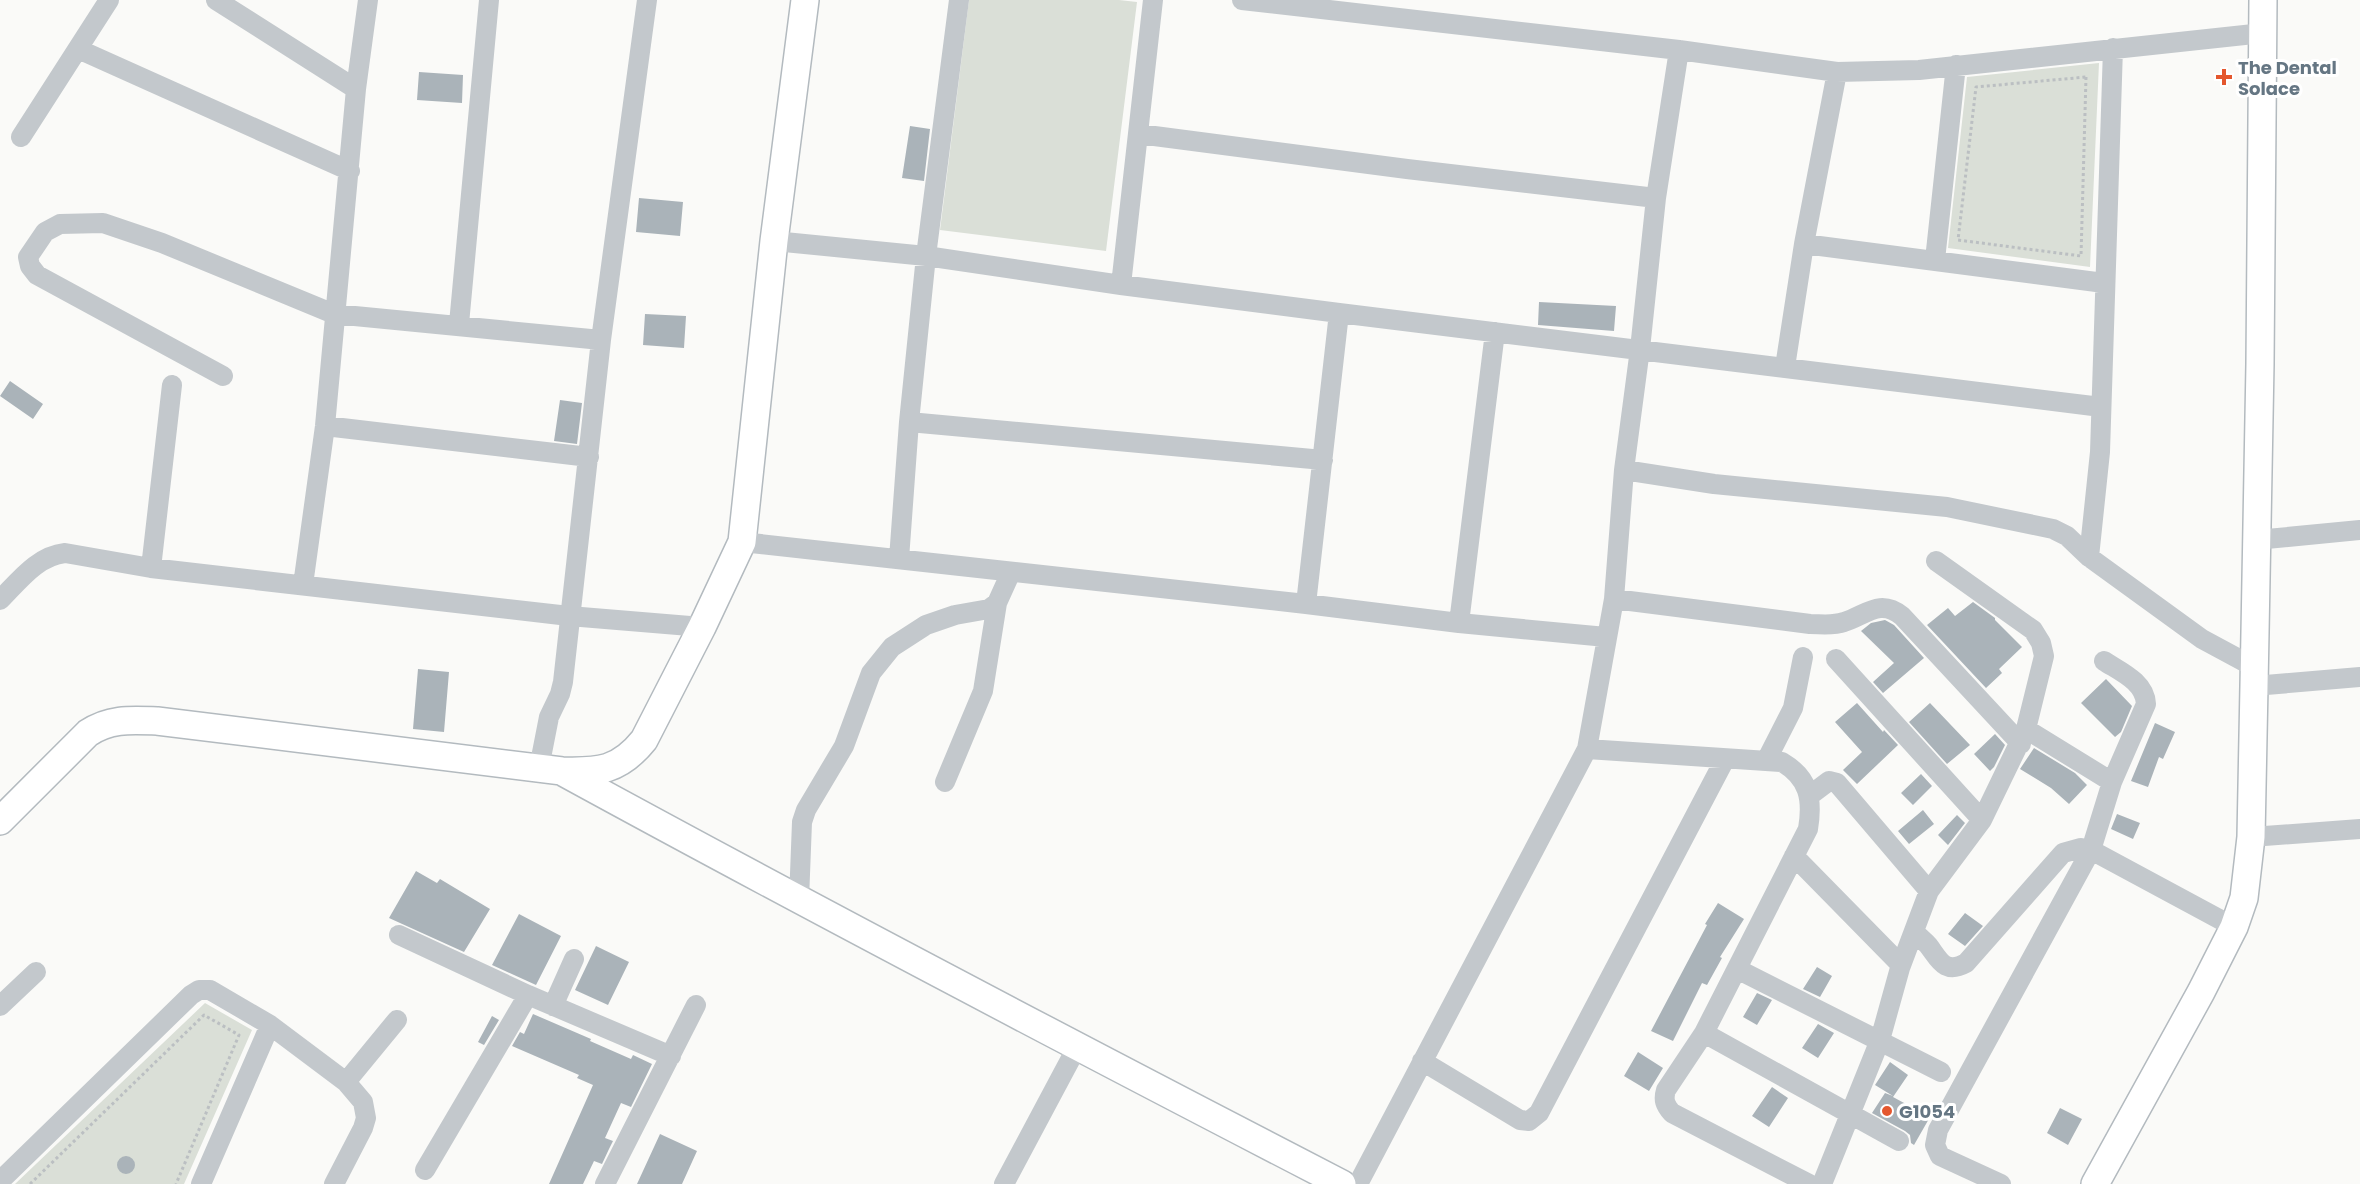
<svg xmlns="http://www.w3.org/2000/svg" width="2360" height="1184" font-family="Poppins,sans-serif">
<style>
.green{fill:#dadfd7}
.building{fill:#aab3b9}
.lines{fill:none;stroke-linecap:round;stroke-linejoin:round}
.secondary-casing{stroke:#b3babf;stroke-width:30}
.path{stroke:#bbbfc2;stroke-width:3;stroke-dasharray:3 3;stroke-linecap:butt}
.street{stroke:#c3c8cc;stroke-width:20}
.secondary{stroke:#fff;stroke-width:27}
.poi-dot{fill:#e4572e;stroke:#fff;stroke-width:2}
.labels{text-anchor:middle;dominant-baseline:central;stroke-width:6;stroke-linejoin:round;paint-order:stroke}
.poi-label{font-size:18px;font-weight:bold;fill:#657683;stroke:#fff;text-anchor:start}
</style>
<rect width="100%" height="100%" fill="#fafaf8"/>
<path class="green" d="M969 0H1119L1137 2 1106 251 940 230Z
M2099 63 2090 267 1948 248 1967 77Z
M205 1003 252 1030 184 1184H15Z"/>
<path class="building" d="M419 72 463 75 462 103 417 100Z
M910 126 930 129 924 181 902 178Z
M639 198 683 202 680 236 636 232Z
M1539 302 1616 306 1614 331 1538 325Z
M645 314 686 316 684 348 643 345Z
M10 381 43 404 33 419 0 396Z
M560 400 582 403 577 444 554 441Z
M1973 602 1995 618V620L2022 647 1999 669 2002 673 1986 688 1927 625 1948 608 1955 616Z
M1885 620 1894 625 1924 658 1883 693 1873 682 1894 663 1861 631 1871 623Z
M418 669 449 672 444 732 413 729Z
M2106 679 2132 706 2121 732 2115 737 2081 703Z
M1857 703 1883 732 1884 730 1898 745 1857 784 1843 770 1862 752 1835 722Z
M1930 703 1970 745 1947 764 1909 722Z
M2155 723 2175 732 2163 759 2159 757 2148 787 2131 781Z
M1995 734 2005 745 1994 767 1990 771 1974 754Z
M2034 748 2075 773 2087 785 2069 804 2051 788 2020 769Z
M1921 774 1932 786 1913 805 1901 793Z
M1923 810 1934 824 1909 844 1898 831Z
M2117 814 2140 823 2133 839 2111 829Z
M1957 815 1965 823 1948 845 1938 835Z
M416 871 437 883 440 879 490 909 464 952 389 918Z
M1718 903 1744 919 1720 957 1722 958 1707 985 1702 983 1673 1041 1651 1031 1707 925 1705 924Z
M1965 913 1983 926 1965 946 1948 934Z
M519 914 561 936 536 985 492 965Z
M596 946 629 962 608 1005 575 990Z
M1817 967 1832 976 1820 997 1803 989Z
M1757 993 1772 1000 1757 1025 1743 1017Z
M533 1014 591 1039 590 1041 631 1059 633 1055 652 1064 631 1107 621 1103 605 1138 613 1141 609 1149 602 1164 594 1161 583 1184H549L593 1085 577 1078 579 1075 512 1046 520 1032 524 1034Z
M492 1016 499 1020 484 1045 478 1042Z
M1818 1024 1834 1033 1818 1058 1802 1048Z
M1638 1052 1663 1068 1649 1091 1624 1076Z
M1890 1062 1908 1075 1893 1097 1930 1117 1914 1145 1911 1143 1910 1135 1905 1131 1872 1113 1885 1093 1893 1096 1875 1085Z
M1772 1087 1788 1098 1769 1127 1752 1116Z
M2060 1108 2082 1119 2068 1145 2047 1133Z
M660 1134 697 1151 682 1184H637Z
M117 1165a9 9 0 1 1 18 0a9 9 0 1 1-18 0Z"/>
<g class="lines">
<defs>
<path id="secondary" d="M563 772C821 913 1081 1049 1342 1184
M0 821 88 733C110 718 132 720 157 721L562 771C599 772 619 771 644 740L702 627 742 542 774 241 805 0
M2095 1184 2201 992 2234 927 2244 898 2251 837 2254 686 2260 364 2263 0"/>
</defs>
<use href="#secondary" class="secondary-casing"/>
<path class="path" d="M2086 77 2081 256 1958 240 1976 87Z
M30 1184 204 1015 239 1035 176 1184"/>
<path class="street" d="M216 0 356 89
M1242 0 1679 50 1837 72 1919 70 2263 33
M78 49 350 171
M1139 134 1407 169 1656 198
M21 137 109 0
M774 241 926 256 1121 285 1339 313 2101 407
M1804 244 2104 283
M1935 260 1956 65
M1121 285 1153 0
M459 324 489 0
M1785 367 1804 244 1837 72
M223 376 37 275 30 266 28 257 45 232 60 224 103 223 162 243 334 314 601 340
M909 422 1323 460
M325 426 589 457
M1624 470 1714 484 1947 507 2053 529 2067 536 2089 557 2202 639 2254 667
M2256 540 2360 530
M742 542 1306 604 1459 623 1606 637
M2089 557 2100 452 2113 48
M899 559 909 422 926 256 959 0
M151 568 172 385
M303 585 325 426 356 89 368 0
M1614 599 1810 624C1821 624 1833 626 1844 622 1866 615 1880 598 1902 616L2021 744
M0 600C19 581 37 556 65 553L151 568 569 616 702 627
M1306 604 1339 313
M1459 623 1495 332
M1836 659 1982 820
M2254 686 2360 677
M2026 729 2112 782
M1587 749 1782 762C1809 778 1813 799 1808 829L1704 1033 1666 1090C1663 1100 1665 1105 1672 1113L1809 1184
M1766 761 1793 708 1803 657
M539 768 549 717 560 694 563 682 601 340 647 0
M945 782 983 691 997 603
M1809 796 1829 781 1837 783 1929 891
M2251 837 2360 829
M1794 856 1901 965
M799 900 802 822 806 810 844 746 871 673 892 647 926 625 955 615 989 609 997 603 1011 572
M1914 931C1918 936 1923 940 1928 945 1939 959 1944 975 1966 963L2063 853 2081 848 2091 850 2234 927
M399 935 528 995 671 1056
M1737 969 1941 1072
M0 1006 36 972
M553 1006 574 959
M1704 1033 1899 1141
M1422 1061 1520 1120 1529 1121 1539 1113 1725 759
M346 1082 397 1020
M425 1170 528 995
M0 1181 191 995 199 990H210L270 1025 346 1082 363 1102 366 1118 363 1128 334 1184
M201 1184 270 1025
M605 1184 696 1005
M1004 1184 1077 1047
M1358 1184 1587 749 1614 599 1624 470 1640 349 1656 198 1679 50
M1822 1184 1880 1040 1900 968 1929 891 1982 820 2026 729 2044 656 2041 643 2033 630 1936 561
M2001 1184 1940 1156 1935 1145 1938 1130 2091 850 2112 782 2146 704C2145 682 2121 672 2104 661"/>
<use href="#secondary" class="secondary"/>
</g>
<g class="poi-dot">
<path d="M2221 68h6v6h6v6h-6v6h-6v-6h-6v-6h6z"/>
<circle cx="1887" cy="1111" r="6"/>
</g>
<g class="labels">
<g class="poi-label">
<text x="2238" y="67">The Dental<tspan x="2238" dy="21">Solace</tspan></text>
<text x="1899" y="1111">G1054</text>
</g>
</g>
</svg>
